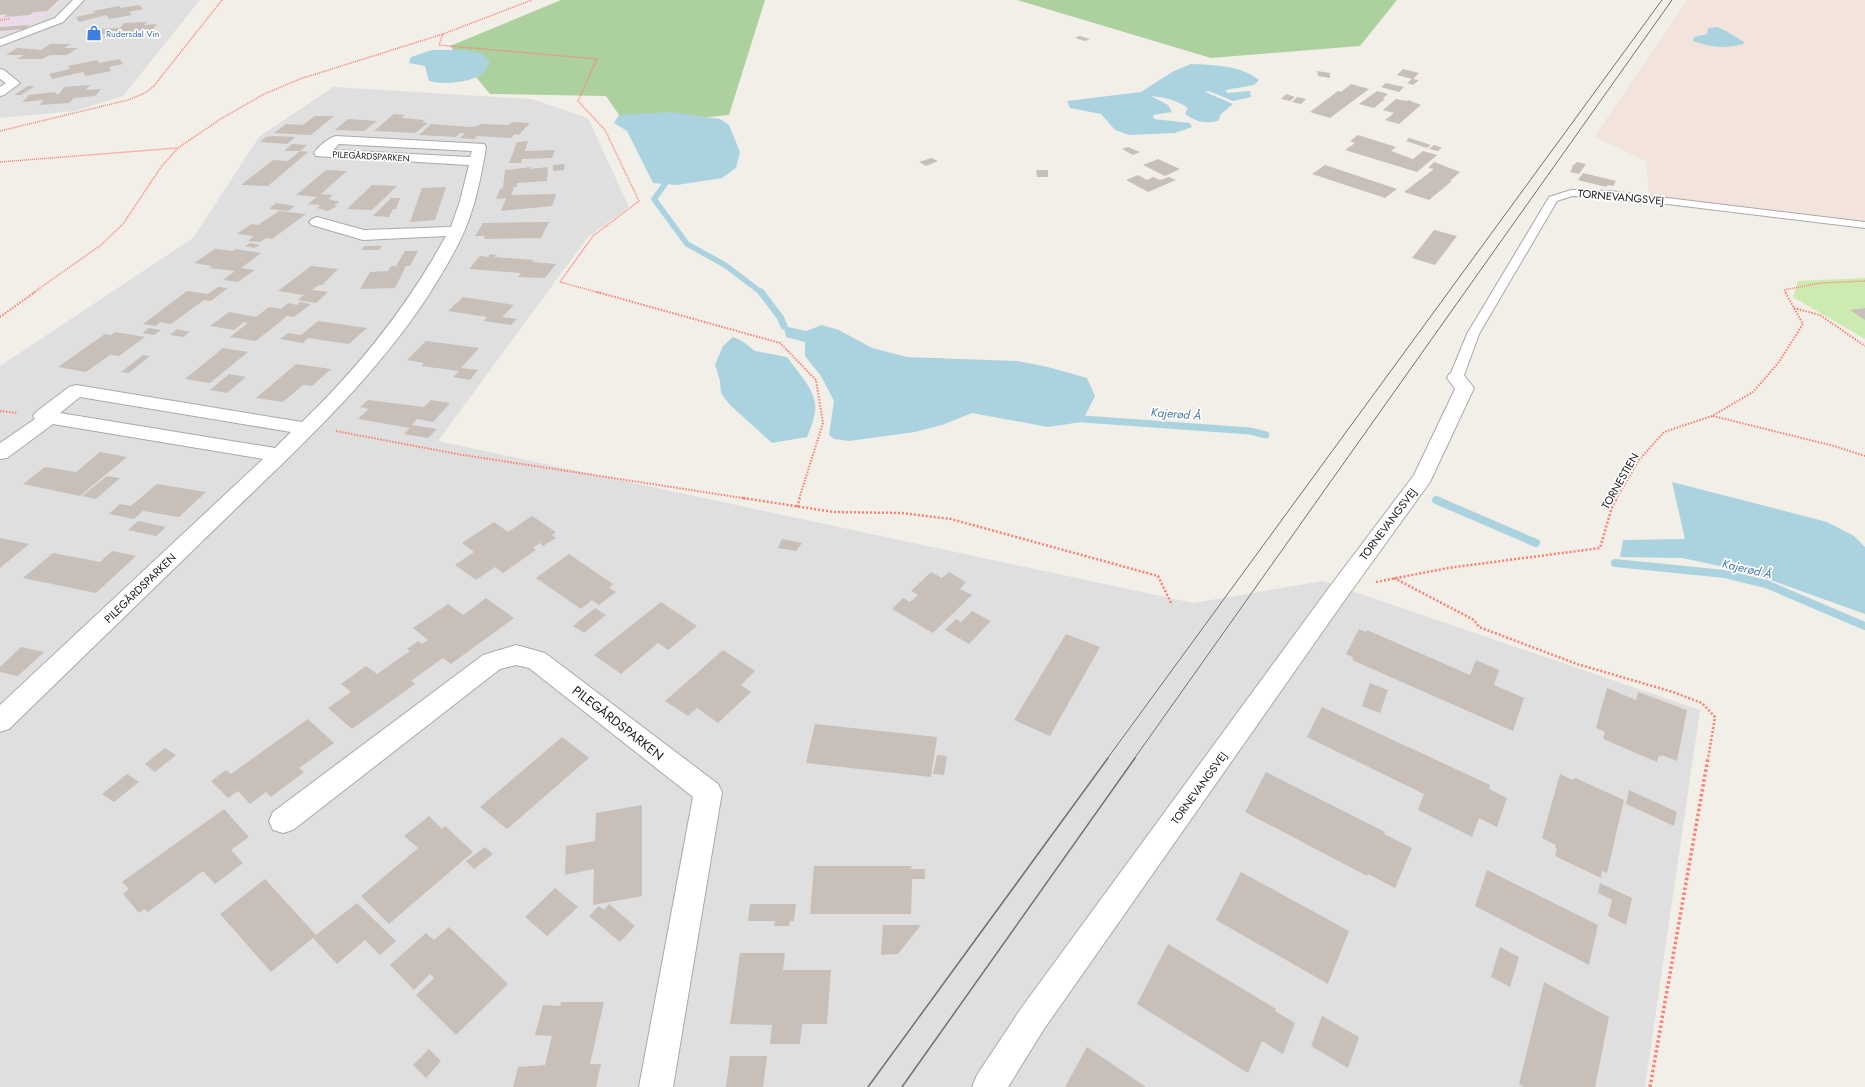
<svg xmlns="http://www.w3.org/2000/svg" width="1865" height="1087" font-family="Jost,sans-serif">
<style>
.residential{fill:#e0dfdf}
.industrial{fill:#ebdbe8}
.military{fill:#f3e3dd}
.grass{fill:#cdebb0}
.forest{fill:#add19e}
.water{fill:#aad3df}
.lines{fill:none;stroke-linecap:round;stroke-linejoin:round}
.stream-far2{stroke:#aad3df;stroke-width:5.5}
.stream-far1{stroke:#aad3df;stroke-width:7}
.stream{stroke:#aad3df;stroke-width:8}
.building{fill:#c7bfb8}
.lane-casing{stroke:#a9a9a9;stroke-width:2}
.street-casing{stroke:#a9a9a9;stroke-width:2}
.path-far3{stroke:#fa8072;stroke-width:1.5;stroke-dasharray:1 1;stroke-linecap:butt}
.path-far2{stroke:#fa8072;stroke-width:2;stroke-dasharray:1.5 1.5;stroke-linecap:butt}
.path-far1{stroke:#fa8072;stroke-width:2.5;stroke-dasharray:2 2;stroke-linecap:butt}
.path{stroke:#fa8072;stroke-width:3.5;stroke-dasharray:2.5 2.5;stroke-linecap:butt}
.lane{fill:#fff;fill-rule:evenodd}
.street{fill:#fff;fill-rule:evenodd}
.tram-far1{stroke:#707070;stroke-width:1}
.tram{stroke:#707070;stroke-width:1.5}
.labels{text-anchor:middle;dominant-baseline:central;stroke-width:3.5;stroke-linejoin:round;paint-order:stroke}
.far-shop-label{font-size:9px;fill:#366cbe;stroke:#fff;text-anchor:start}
.far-street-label{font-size:9px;fill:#222;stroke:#fff}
.street-label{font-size:11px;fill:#222;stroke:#fff}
.water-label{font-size:12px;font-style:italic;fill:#4a7aab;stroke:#fff}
.near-street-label{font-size:13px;fill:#222;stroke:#fff}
</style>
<rect width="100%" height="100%" fill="#f2efe9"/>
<path class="residential" d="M64 0H200L123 96 75 111 0 118V35L35 21Z
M333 87 532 99 588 118 629 207 588 237 438 441 1193 603 1323 581 1700 710 1645 1087H0V366L193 238 259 137Z"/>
<path class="industrial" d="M0 0H64L35 21 0 35Z"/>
<path class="military" d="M1687 0H1865V222L1649 196 1646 161 1594 137Z"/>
<path class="grass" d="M1865 278V339L1793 297 1798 281Z"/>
<path class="forest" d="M561 0H765L729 115 626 125 606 96 490 94 450 46Z
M1017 0H1397L1360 46 1211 58Z"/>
<path class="water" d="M1717 27 1726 31 1744 42 1743 44C1724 49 1711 47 1693 41L1694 37 1707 34 1708 28Z
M432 50H466L483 54 490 62C488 65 486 70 483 73 470 83 445 85 429 81L425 66 409 63 411 57Z
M1191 64C1213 65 1240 65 1259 80L1254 85 1226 90 1227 93 1250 91 1251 97 1233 101 1209 91 1205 92 1233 104 1221 114 1218 121C1204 124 1197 122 1185 114L1188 108C1177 100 1164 97 1151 96L1168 105 1172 112 1153 115 1154 119 1190 123 1192 127 1175 133 1129 135 1115 130 1101 114 1070 108 1067 101 1141 92 1172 72Z
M671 112 720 119 729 125 740 152 736 168 722 178 677 185 653 183 627 131 614 123 619 115Z
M822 325 839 330 872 348 907 357 1017 361 1048 367 1087 378 1095 396 1082 422 1048 427 972 413 942 425 915 432 849 441 834 439 829 435 834 401 821 376 805 356V342L786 337 784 326 806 331Z
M733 337 742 341 755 351 787 357C797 371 812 386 815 403 817 413 811 428 807 437L772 443 729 404 721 393 720 381 715 365 723 346Z
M1672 482 1827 522 1854 536 1865 547V614L1748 572 1682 558 1620 557 1623 540 1685 539Z"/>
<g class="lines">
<path class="stream-far2" d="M665 184 654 199 687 244 725 265 762 293"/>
<path class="stream-far1" d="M761 292 780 317 784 326
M1083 419 1250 431 1266 435"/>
<path class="stream" d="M1436 500 1536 543
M1615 563 1725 574 1766 584 1865 626"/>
</g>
<path class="building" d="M0 0H59L47 11 33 12 30 15 4 17 7 14 0 15Z
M139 5 143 9 129 12 132 15 109 19 106 15 79 22 76 17 95 13 93 11 119 6 121 8Z
M147 22 144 25 157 24 152 30 134 32 131 35 103 38 107 34 87 35 93 29 120 28 124 23Z
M29 25 25 29 0 31V27Z
M1080 36 1090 39 1085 41 1075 38Z
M50 44H71L64 48H78L67 55H50L42 59H17L24 55H6L17 48 41 50Z
M120 59 123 64 109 67 111 71 86 76 83 72 52 79 49 74 70 69 68 66 97 60 99 63Z
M1403 69 1419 73 1413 79 1419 80 1413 85 1407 83 1412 79 1397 75Z
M1317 71 1330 73V78L1318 76Z
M1386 83 1404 87 1399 92 1381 87Z
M1351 84 1369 89 1330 118 1310 112 1338 91 1341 92Z
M90 85 86 90 101 89 95 96 74 98 69 103 39 105 44 100 22 102 29 95 56 92 55 94H59L64 87Z
M28 86H35L21 95H14Z
M1377 91 1388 94 1383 98 1385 99 1374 108 1359 104Z
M1286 94 1295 97 1290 101 1281 99Z
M1297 97 1306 99 1301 104 1292 102Z
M1396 99 1407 101 1408 100 1421 105 1399 124 1385 120 1394 113 1383 110Z
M394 114 405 115 401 118 425 120 422 122 428 123 415 133 374 131Z
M315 116H334L311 135 274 133 286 124 303 125Z
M348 119 377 121 364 131 335 130Z
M512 122 530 123 519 135 515 134 511 138 477 136 474 139 460 138 465 133H460L456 137 419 135 431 124 471 127 478 126 480 124 509 125Z
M1358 135 1396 147 1391 151 1413 159 1423 151 1437 155 1417 172 1345 150 1355 143 1350 141Z
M266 137 274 136 295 137 287 144 260 142Z
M1409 138 1431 145 1427 148 1406 141Z
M528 141 525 151 555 150 552 158 522 159 521 163H509L517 142Z
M292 144 307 145 300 151H284Z
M1434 145 1442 148 1438 151 1429 149Z
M1128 147 1140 152 1133 155 1122 149Z
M300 151 308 152 268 186 241 185 273 160 288 161Z
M931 158 938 161 926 166 919 162Z
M1158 159 1180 169 1165 176 1143 165Z
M1434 162 1460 172 1450 181H1452L1429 200 1404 192 1434 169 1428 168Z
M1577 162 1586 164 1579 174 1570 172 1573 167H1571Z
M565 164 564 170 553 171V165Z
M1325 165 1397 189 1385 198 1312 174Z
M531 167 530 169 548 167 547 181 517 183V187L507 188H514L511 195 556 194 552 206 501 211 506 198 496 199 500 189 503 188 505 170Z
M326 170 347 171 321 194 333 195 328 199 340 202 334 205 337 206 328 211 317 208 321 205 308 204 317 197 296 195Z
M1036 170H1048V177H1037Z
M1583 173 1616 181 1613 186 1608 185 1606 187 1578 180Z
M1138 175 1147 180 1153 177 1160 180 1169 177 1176 180 1148 192 1126 180Z
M372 185 397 186 372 210 347 209Z
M446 187 435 220 410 222 422 188Z
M391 198H400L396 209H393L389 217 373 216Z
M276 203 295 206 288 211 269 209Z
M279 211 306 214 272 239 266 238 260 242 248 241 254 236 237 234 251 224 258 225Z
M549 222 541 238 484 239 485 236H475L483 223Z
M1434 230 1457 236 1435 265 1412 258Z
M250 243 260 245 254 248 245 246Z
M364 246H382L379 250H361Z
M215 249 233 251 235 249 261 253 241 268 255 270 238 282 223 280 235 271 209 268 212 266 194 263Z
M405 251H418L410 266H406L395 288 360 289 370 272 388 271 391 266H396Z
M490 254 497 255 494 257 534 260 532 262 556 264 545 278 518 277 521 273 469 269 480 256 488 257Z
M311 266 338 269 322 285H319L312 290 328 292 316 303 298 300 304 295 278 291Z
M218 287 228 288 211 301 204 300 171 324 160 322 156 326 143 324 187 291 208 294Z
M463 297 514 305 502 317 517 319 511 325 484 321 487 317 448 311Z
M300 302 311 304 294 317 287 316 256 341 230 337 248 323 244 322 234 330 210 326 229 312 256 317 269 307 281 309 288 303 297 305Z
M1865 308V320L1850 310Z
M318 321 367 328 349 344 308 338 303 343 280 339 288 333 301 335Z
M149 328 161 330 154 335 142 333Z
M177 329 190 332 183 337 170 335Z
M115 332 145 337 119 356 110 355 86 372 58 367 105 334 111 335Z
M426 341 479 348 461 368 478 370 470 380 453 377 459 371 421 366 424 363 407 360Z
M223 348 248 352 210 383 185 379Z
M143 355 150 356 129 373 121 372Z
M296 364 331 369 312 386 303 385 283 402 256 398Z
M229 374 246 377 227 393 210 390Z
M368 400 424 407 431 400 450 403 433 422 417 419 412 425 437 429 428 438 404 434 410 428 358 419 369 409 360 407Z
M100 452 127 457 80 496 23 484 45 467 76 472Z
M107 476 120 478 96 499 82 496Z
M157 484 206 492 179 517 143 511 134 519 109 514 120 504 131 506Z
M532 516 556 532 552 535 556 538 543 546 540 543 533 548 536 550 503 573 495 567 476 580 455 565 474 552 462 543 494 522 508 532Z
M138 521 166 527 156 536 128 530Z
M0 538 29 544 0 568Z
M782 539 802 543 796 551 778 548Z
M112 551 136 556 96 593 23 578 53 553 100 562Z
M569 554 613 584 609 588 616 592 599 605 592 600 581 609 536 578Z
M931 572 942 578 949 572 966 582 960 589 972 595 933 633 892 609 903 598 910 602 918 595 911 591Z
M486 598 514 618 451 664 443 658 411 681 415 684 352 729 328 708 351 692 341 684 366 666 377 674 410 651 407 649 418 641 422 644 428 640 413 628 448 604 463 615Z
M661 602 697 626 668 650 658 643 621 674 594 655Z
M595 608 606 615 584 633 573 626Z
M972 611 991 621 969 644 945 630 956 619 961 622Z
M1359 629 1366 632 1367 630 1470 675 1476 660 1499 670 1494 685 1524 698 1513 731 1352 660 1354 658 1346 654Z
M1066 634 1100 647 1050 736 1014 720Z
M21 647 44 652 18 676 0 672V667Z
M723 650 755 671 741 685 751 692 718 723 697 708 688 716 665 701Z
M1370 683 1388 690 1380 713 1362 706Z
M1607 688 1636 700 1638 692 1687 710 1677 761 1662 755V757L1659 755 1657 762 1603 739 1605 732 1596 728Z
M1322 707 1490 785 1489 789 1507 798 1497 827 1479 818 1472 837 1418 810 1424 794 1307 737Z
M308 719 334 743 299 768 304 772 271 797 266 792 250 804 238 791 228 798 211 781 226 770 231 774Z
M815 724 937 737 931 777 806 763Z
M562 737 589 758 507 829 480 807Z
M165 748 176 755 155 772 145 764Z
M937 755 947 756 944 775 933 774Z
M1266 772 1385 832 1384 834 1412 848 1395 888 1368 874 1367 876 1245 812Z
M127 774 139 782 114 802 102 794Z
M1560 774 1573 780 1575 778 1624 800 1607 873 1602 871 1601 878 1555 856 1557 849 1555 848 1556 845 1542 838Z
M1629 790 1677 812 1674 826 1626 804Z
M642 805V896L593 905 594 869 565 875 566 846 595 841 596 813Z
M224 809 249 837 231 850 243 863 215 884 203 871 148 912 144 909 139 913 123 894 129 889 122 882Z
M429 816 442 829 445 826 473 852 389 924 361 896 418 848 404 836Z
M485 847 493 854 474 869 466 861Z
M814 866H912L911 869H925V879H912L911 914H810Z
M1487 870 1598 925 1589 965 1475 906Z
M1241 872 1349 931 1328 984 1216 920Z
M265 879 316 935 357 903 396 941 380 955 365 940 337 964 313 938 271 972 220 914Z
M1600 883 1632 898 1626 925 1608 916 1612 900 1598 893Z
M555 888 578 907 547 936 525 917Z
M609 904 635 926 620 942 589 916 599 906 604 910Z
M750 904H796L794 921H790L789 926H774L775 921H748Z
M883 925H921L898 954 881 955Z
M449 927 508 984 456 1035 416 995 434 978 430 974 414 990 390 965 426 933 434 940Z
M1168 944 1276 1009 1275 1011 1295 1023 1283 1054 1262 1041 1248 1073 1137 1004Z
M1500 947 1519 957 1510 987 1491 977Z
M740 953H785L783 970H831L827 1024H802L800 1044H770L772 1025 730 1024Z
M1544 982 1609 1017 1595 1087H1524L1519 1084Z
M561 1002H604L590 1064H601L596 1087H513L518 1067 545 1065 552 1036 535 1035 543 1005 560 1006Z
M1322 1016 1359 1037 1348 1068 1311 1046Z
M1087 1047 1146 1087H1065Z
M429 1049 441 1061 426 1078 413 1065Z
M730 1056H767L763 1087H726Z"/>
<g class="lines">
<defs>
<path id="lane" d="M1571 190 1610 191 1865 222V228L1610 197 1572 196 1557 201 1479 334 1463 378 1461 381H1451L1449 378 1467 334 1548 199 1549 197Z"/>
<path id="street" d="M73 0H84L63 22 0 46V39L55 18Z
M0 69 4 70 20 83 4 95 0 96V87L6 83 0 79Z
M336 136 484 144 486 147C482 172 477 198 468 222 458 248 443 272 428 296 371 383 293 453 219 525 149 593 79 661 9 729L0 732V705L263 459 53 424 7 458 0 459V443L35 419 33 416 36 412 69 387 76 385 302 422C360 366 407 307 446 236L363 240 312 225 309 222 312 219 317 217 364 230 451 227 460 201 469 165 316 156 314 153C319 146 328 138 336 136ZM339 144 472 151 470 157 333 150ZM80 397 291 432 275 448 60 413Z
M1456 372 1463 374 1474 388 1430 482 1344 601 1044 1029 1008 1087H972L977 1075 1022 1007 1328 589 1414 475 1455 389 1447 378 1449 374Z
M516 645 545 653 718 784 722 792 673 1087H639L693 797 529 668 516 665 500 669 293 830 283 833 273 830 269 821 273 812 483 655Z"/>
</defs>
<use href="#lane" class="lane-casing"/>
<use href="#street" class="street-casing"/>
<path class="path-far3" d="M0 20 9 19
M443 34 439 45 597 59 578 101 605 130 639 201 593 236 560 282 600 293
M0 131 128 100 145 93 153 87 222 0
M0 162 177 148
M33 293 101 245 123 224 161 167 178 148 219 120 262 95 300 79 443 34 532 0
M1786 293 1784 290 1820 283 1865 281"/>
<path class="path-far2" d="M597 292 780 343 816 380 823 423 799 499
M1794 308 1820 315 1865 346
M0 317 35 292
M0 411 17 413
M1713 416 1834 446 1865 456
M336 431 457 454 749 499
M1616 499 1639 460 1664 432 1712 416 1753 392 1779 362 1803 324 1785 292"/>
<path class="path-far1" d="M743 498 834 512 901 513 951 519 1158 576 1172 605
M797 507 800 498
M1394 578 1474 620 1479 627 1577 664 1673 692 1702 703 1715 717 1708 759
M1376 582 1448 568 1600 548 1612 507 1617 498"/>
<path class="path" d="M1650 1087 1708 758"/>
<use href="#lane" class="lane"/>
<use href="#street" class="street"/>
<path class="tram-far1" d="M1107 759 1662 0
M1134 759 1672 0"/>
<path class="tram" d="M868 1087 1108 758
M902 1087 1135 758"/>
</g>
<defs>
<symbol id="shop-bare" viewBox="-9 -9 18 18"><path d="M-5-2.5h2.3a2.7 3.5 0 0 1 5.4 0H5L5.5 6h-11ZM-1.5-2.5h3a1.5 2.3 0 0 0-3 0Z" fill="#3f7fe0" stroke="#fff" stroke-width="2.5" paint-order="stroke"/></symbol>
</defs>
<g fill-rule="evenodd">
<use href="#shop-bare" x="83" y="22" width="22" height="22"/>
</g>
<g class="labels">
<g class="far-shop-label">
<text x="106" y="33">Rudersdal Vin</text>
</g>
<g class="far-street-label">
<text transform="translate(371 156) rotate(3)">PILEGÅRDSPARKEN</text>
</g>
<g class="street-label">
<text transform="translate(1621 197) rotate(5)">TORNEVANGSVEJ</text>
<text transform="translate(1620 481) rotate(-60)">TORNESTIEN</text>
<text transform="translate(1388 524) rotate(-53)">TORNEVANGSVEJ</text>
<text transform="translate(140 588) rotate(-44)">PILEGÅRDSPARKEN</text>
<text transform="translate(1199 788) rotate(-54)">TORNEVANGSVEJ</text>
</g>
<g class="water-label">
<text transform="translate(1176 414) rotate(4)">Kajerød Å</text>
<text transform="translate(1747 569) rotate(13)">Kajerød Å</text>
</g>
<g class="near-street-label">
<text transform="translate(618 723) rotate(38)">PILEGÅRDSPARKEN</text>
</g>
</g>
</svg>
